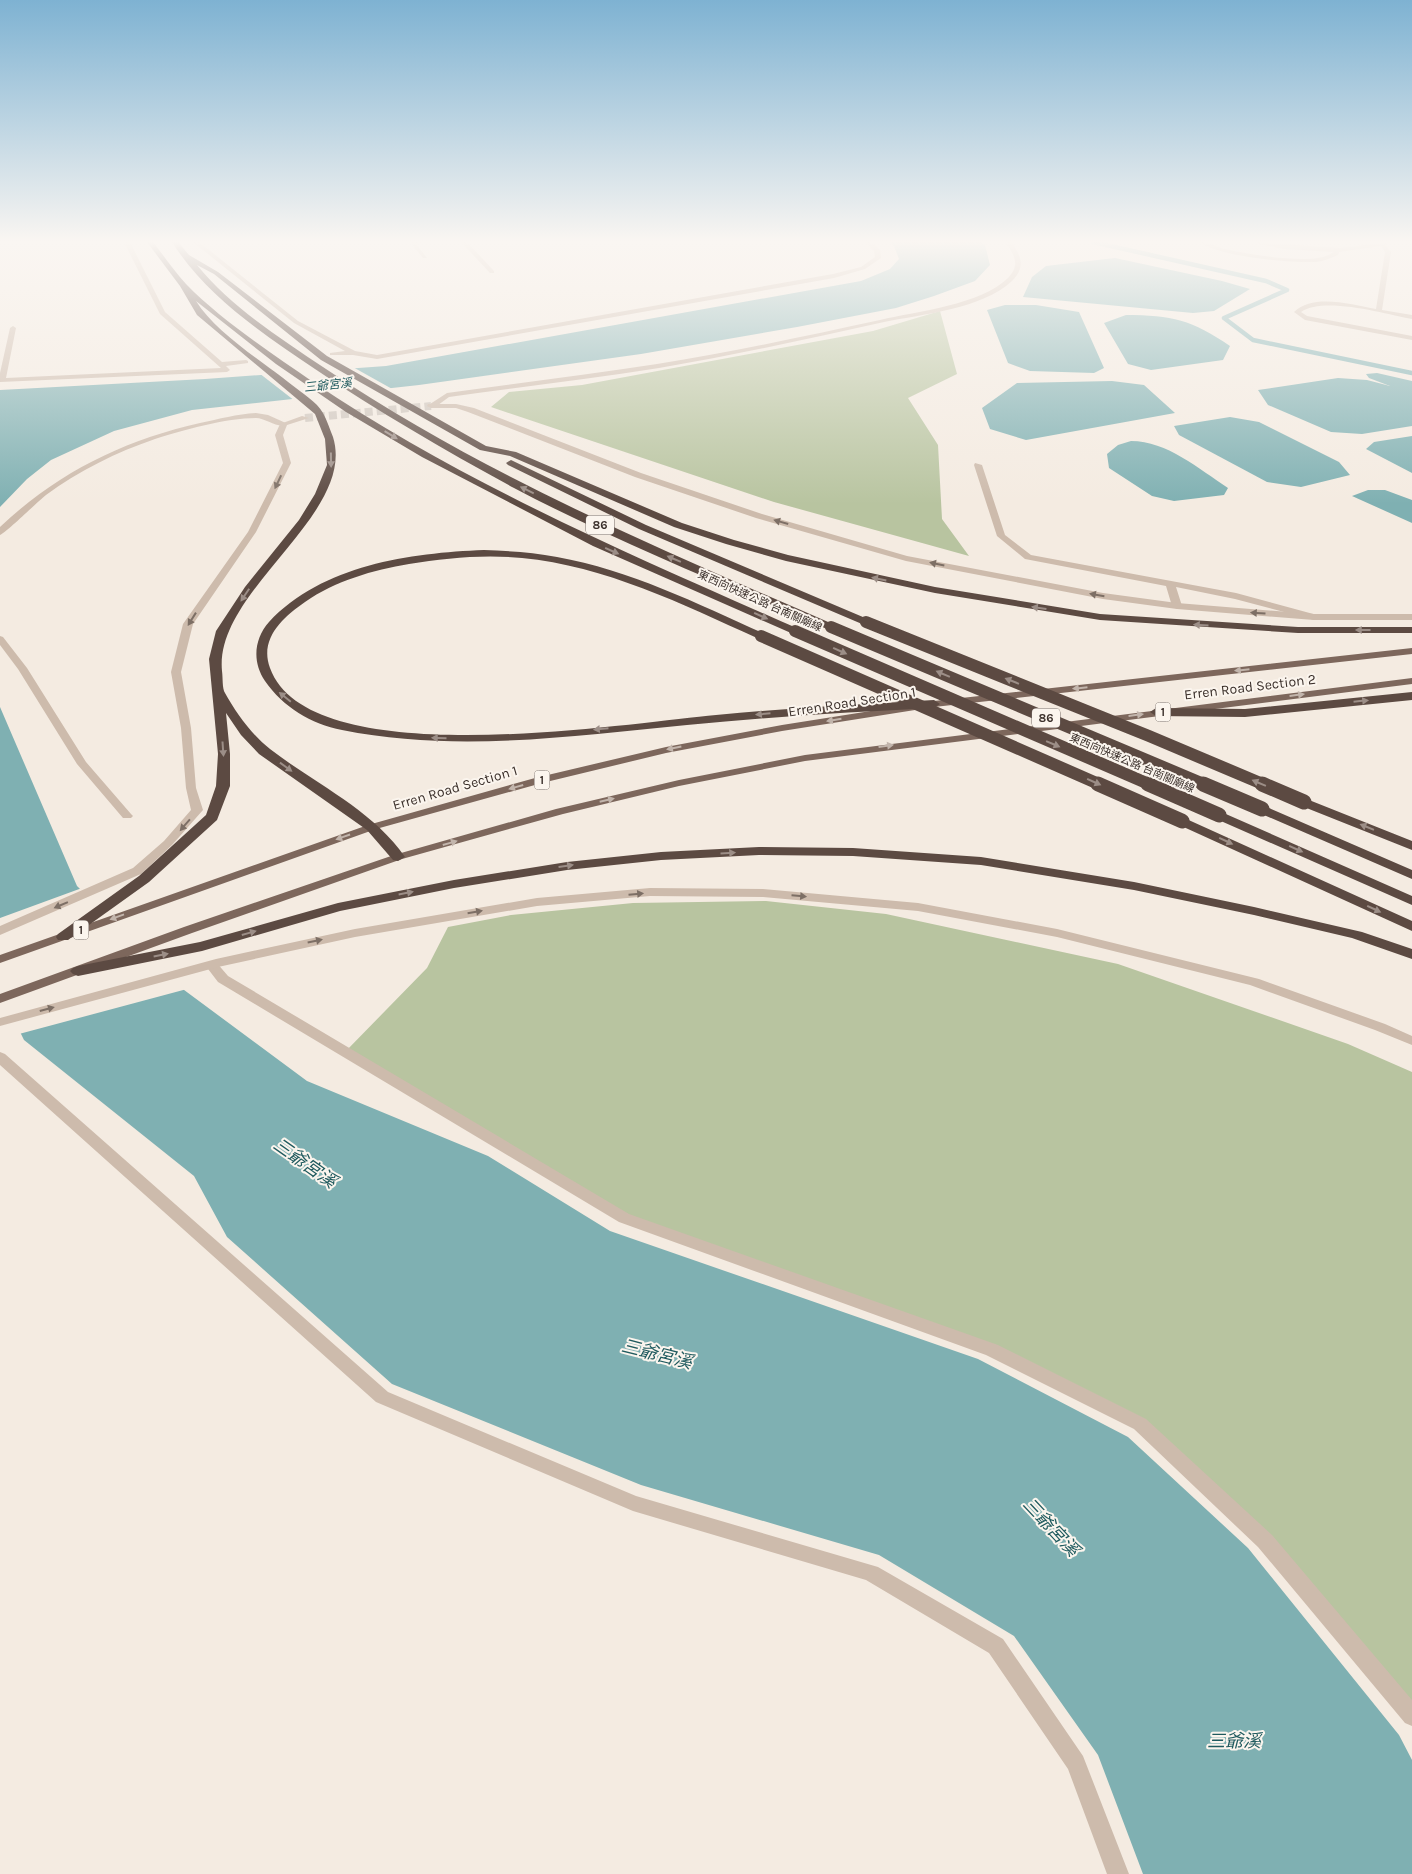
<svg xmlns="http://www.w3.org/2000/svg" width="1412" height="1874" font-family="Karla,'Noto Sans TC',sans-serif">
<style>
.green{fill:#b8c4a0}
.water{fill:#7fb0b2}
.pier{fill:#f4ebe1}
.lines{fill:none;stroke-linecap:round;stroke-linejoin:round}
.stream{stroke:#7fb0b2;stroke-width:4.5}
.street-tunnel{stroke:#cfc6bd;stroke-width:8;stroke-dasharray:8 4;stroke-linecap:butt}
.lane{fill:#cdbbac;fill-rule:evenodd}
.street{fill:#cdbbac;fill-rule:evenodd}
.primary{fill:#7d675c;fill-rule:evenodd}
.highway{fill:#5c4a42;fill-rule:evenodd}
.highway-bridge-far1{stroke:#5c4a42;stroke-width:12}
.highway-bridge{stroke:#5c4a42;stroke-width:15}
.oneway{fill:#9c8e87}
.oneway2{fill:#7d6f65}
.oneway3{fill:#c2b5ac}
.labels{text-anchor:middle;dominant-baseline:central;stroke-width:4;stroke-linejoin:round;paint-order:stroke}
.far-street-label{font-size:11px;fill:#3b302b;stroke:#fbf5ee}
.far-water-label{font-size:12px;font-style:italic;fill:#1f5a5e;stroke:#fbf5ee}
.shield{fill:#fbf5ee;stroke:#756b66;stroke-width:1}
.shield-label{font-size:12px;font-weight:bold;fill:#3b302b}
.street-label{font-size:14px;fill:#3b302b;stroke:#fbf5ee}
.near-water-label{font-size:18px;font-style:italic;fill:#1f5a5e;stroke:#fbf5ee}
</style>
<rect width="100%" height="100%" fill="#f4ebe1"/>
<path class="green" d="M940 311 957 374 908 398 938 445 942 519 969 556 774 502 491 407 509 392 582 385 873 331Z
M766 901 886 914 1118 964 1348 1044 1412 1072V1716L1265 1541 1140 1424 992 1350 624 1218 345 1052 427 968 448 927 511 915 633 903Z"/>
<path class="water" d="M890 242H981L985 245 990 265 975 281 934 296 896 308 797 327 641 354 419 385 192 410 114 431 51 460 27 479 0 507V390L205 379 386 366 861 281 890 269 899 259 894 246Z
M1115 258 1222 281 1250 289 1214 311 1193 313 1023 297 1032 277 1046 266Z
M1005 305H1036L1079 312 1104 368 1094 373 1030 371 1008 363 987 310Z
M1126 315C1172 315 1192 320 1230 346L1223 360 1151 370 1128 364 1104 323Z
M1377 373 1412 381V426L1362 434 1331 432 1268 405 1258 390 1338 378 1367 380 1390 386 1369 378 1366 374Z
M1112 381 1144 385 1175 413 1026 440 990 429 982 408 1017 383Z
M1230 417 1259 422 1339 462 1350 475 1301 487 1267 482 1179 435 1174 426Z
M1412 436V473L1366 449 1374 442Z
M1131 441C1167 441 1199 469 1228 488L1224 495 1174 501 1152 496 1109 468 1107 454 1118 445Z
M1368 490H1385L1412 500V523L1352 496Z
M0 707 77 886 176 984 307 1081 488 1156 610 1231 978 1359 1128 1437 1248 1548 1399 1735 1412 1760V1874H1143L1098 1755 1014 1636 879 1555 641 1485 392 1384 227 1237 194 1176 24 1040 0 991Z"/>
<path class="pier" d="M351 366 394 390 295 401 259 373Z
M82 888 187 989 19 1034 0 997V918Z"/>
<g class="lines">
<path class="stream" d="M1093 242 1266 281 1287 290 1224 318 1253 340 1412 373"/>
<path class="street-tunnel" d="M305 418 431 406"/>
<path class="lane" d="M124 242H130L165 312 222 362 246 360 248 361V363L226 366 230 370 227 372 0 382V373L10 328 13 326 16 328 6 378 221 368 160 314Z
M193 242H199L298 321 355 351 377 355 833 274 861 267 875 257 874 251 865 242H871L880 250 881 258 865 269 834 278 377 359 353 355H330V353L345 351 294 323Z
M410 242H426L416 244 427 258H423Z
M461 242H467L494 271V273H490Z
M1005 242H1011C1021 255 1026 267 1012 281 982 309 923 314 884 322 809 339 734 355 659 368 589 379 519 387 449 397L434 408 427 406 447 393C517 383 587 375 657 364 732 352 806 336 880 320 918 311 980 305 1008 278 1021 265 1014 254 1005 242Z
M1199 242C1208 241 1217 247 1225 249 1247 254 1318 267 1333 252L1284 249 1250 242 1340 248 1391 242 1385 245 1391 252 1382 310 1412 315V319C1385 314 1324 296 1301 312L1307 316 1412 336V340L1305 320 1294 312C1314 293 1352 305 1376 309L1385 252 1381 246 1339 252 1338 255C1331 258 1324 261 1316 262 1290 263 1220 257 1199 242Z
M256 413 268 415 288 424C279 430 266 418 256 418 226 418 183 430 155 439 117 452 78 471 46 495 36 503 8 531 0 535V527C57 473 124 440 200 423 219 419 237 414 256 413Z
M975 463 982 465 1005 535 1031 555 1236 593 1317 615 1319 617 1314 620 1235 599 1176 587 1182 606 1177 609 1172 606 1166 586 1025 559 997 536 974 465Z
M0 636 3 637 27 668 86 762 131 814 133 816 131 818H123L77 764 18 669 0 645Z
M211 961 216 962 228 976 629 1214 998 1345 1146 1419 1272 1535 1412 1700V1726L1405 1723 1258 1547 1134 1429 986 1355 619 1222 218 982 205 965Z
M0 1052 5 1054 388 1392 636 1496 878 1567 1003 1639 1083 1756 1129 1874H1107L1068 1769 989 1653 866 1580 633 1511 376 1402 0 1065Z"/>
<path class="street" d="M428 404H456L474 408 641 473 762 514 907 556 1103 593 1177 603 1314 614H1412V620H1314L1177 609 1103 599 906 561 756 518 635 477 468 412 456 408H431L427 406Z
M302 416 309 418 287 425 283 435 291 463 256 532 193 624 181 672 191 728 196 788 203 810 172 845 141 874 0 935V926L133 868 164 841 191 810 186 788 181 728 171 672 183 624 248 532 283 463 275 435 280 424Z
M650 888 763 889 918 903 1057 929 1259 979 1385 1024 1412 1036V1045L1375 1030 1250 985 1057 937 918 911 763 897 650 896 537 906 355 937 218 967 0 1026V1018L216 959 355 929 537 898Z"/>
<path class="primary" d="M1412 648V654L934 707 782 731 666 753 542 783 376 829 0 963V955L368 825 535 778 666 747 782 725 934 701Z
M1412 678V684L805 761 679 786 563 814 402 859 192 933 0 1003V994L184 927 394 855 556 809 679 780 805 755Z"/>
<path class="highway" d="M147 242H153C164 256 174 271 186 284 221 320 271 353 313 382 464 484 633 556 799 629L801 631 799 633H791L593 546 422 457 346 412 276 364 196 301C215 332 263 362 292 385 302 393 317 402 323 413 327 420 330 430 333 437 357 515 214 590 222 671 223 678 222 688 225 693 236 713 252 735 270 749 315 784 372 809 405 857L398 861 393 860 367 830 259 754 241 735 226 713 230 754V786L217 820 149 882 68 940H58L56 937 58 934 139 876 206 815 216 786 218 754 209 659 216 631 245 587 299 520 315 494 327 465 325 439 315 414 197 315 180 286Z
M172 242H178L189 255 218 272 327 356 486 446 516 452 682 523 734 540 788 555 935 587 1100 614 1298 627H1412V633H1298L1100 620 935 593 786 561 726 544 674 527 510 456 480 450 321 360 214 274 197 265C232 308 280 338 326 369 485 476 660 549 835 625L837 627 831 630 827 629C722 584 615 541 514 488 446 451 379 412 315 369 263 334 206 296 172 242Z
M511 460 646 525 870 620 872 622 870 624H862L639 529 508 465 506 463Z
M484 550C508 551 533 552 557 557 630 570 698 604 765 634L767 636 765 638H757C682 604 605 566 522 558 484 554 446 558 409 564 373 570 335 581 305 602 283 617 259 639 270 668 309 776 626 723 716 715 788 708 861 704 934 700L940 704 934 708C852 712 769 717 687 725 572 736 457 753 342 730 311 724 283 707 265 681 252 662 254 639 269 622 322 565 410 553 484 550Z
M1412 692V700L1245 717 1156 716 1150 712 1156 708 1245 709Z
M1304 798 1412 841V850L1299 805 1297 802Z
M1262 805 1412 870V879L1257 812 1255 809 1257 806Z
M1219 811 1412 896V905L1214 818 1212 815Z
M1182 817 1412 921V931L1177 824 1175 821 1177 818Z
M759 847 853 848 981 857 1134 882 1254 907 1362 932 1412 949V959L1352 938 1254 915 1134 890 981 865 853 856 759 855 661 860 567 870 454 888 340 911 202 951 78 976 73 974 70 971 73 968 78 966 200 942 338 903 454 880 567 862 661 852Z"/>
<path class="highway-bridge-far1" d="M866 622 1149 736 1265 785
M831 627 1206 785
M795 631 1151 785
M761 636 1101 785"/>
<path class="highway-bridge" d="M1098 784 1182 821
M1148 784 1219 815
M1203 784 1262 809
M1262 784 1304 802"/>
</g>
<defs><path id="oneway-solid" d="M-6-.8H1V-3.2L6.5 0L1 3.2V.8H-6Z" transform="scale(1.25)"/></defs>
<g class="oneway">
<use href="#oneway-solid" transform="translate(391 435) rotate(31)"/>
<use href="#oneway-solid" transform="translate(331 460) rotate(89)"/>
<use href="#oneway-solid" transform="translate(527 490) rotate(-154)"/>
<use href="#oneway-solid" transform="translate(612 551) rotate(24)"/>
<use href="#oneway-solid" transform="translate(674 559) rotate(-157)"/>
<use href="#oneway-solid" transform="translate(879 579) rotate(-168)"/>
<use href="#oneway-solid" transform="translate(245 595) rotate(124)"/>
<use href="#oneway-solid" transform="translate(1039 608) rotate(-172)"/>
<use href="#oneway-solid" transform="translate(761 616) rotate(24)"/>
<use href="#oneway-solid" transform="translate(1201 625) rotate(-177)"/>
<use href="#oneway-solid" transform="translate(1363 630) rotate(180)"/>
<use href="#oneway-solid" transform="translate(840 651) rotate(24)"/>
<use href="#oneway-solid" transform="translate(943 674) rotate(-157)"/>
<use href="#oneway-solid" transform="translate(1012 681) rotate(-158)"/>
<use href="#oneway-solid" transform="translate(285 697) rotate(-141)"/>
<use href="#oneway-solid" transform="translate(1361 701) rotate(-6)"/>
<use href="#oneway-solid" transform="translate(763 714) rotate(174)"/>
<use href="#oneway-solid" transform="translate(601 729) rotate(175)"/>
<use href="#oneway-solid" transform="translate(439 738) rotate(-179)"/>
<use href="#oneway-solid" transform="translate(1053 744) rotate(23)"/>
<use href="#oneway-solid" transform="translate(223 749) rotate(86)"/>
<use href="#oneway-solid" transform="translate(286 767) rotate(36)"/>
<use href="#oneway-solid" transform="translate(1094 782) rotate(24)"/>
<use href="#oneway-solid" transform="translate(1259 783) rotate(-157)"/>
<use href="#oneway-solid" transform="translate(1367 827) rotate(-158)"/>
<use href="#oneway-solid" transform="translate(1226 841) rotate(25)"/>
<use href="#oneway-solid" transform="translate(1296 849) rotate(24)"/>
<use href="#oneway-solid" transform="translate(728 853) rotate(-3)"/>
<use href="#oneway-solid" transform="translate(566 866) rotate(-8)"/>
<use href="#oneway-solid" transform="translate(406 893) rotate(-11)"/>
<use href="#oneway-solid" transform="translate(1374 909) rotate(25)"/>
<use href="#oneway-solid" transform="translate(249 933) rotate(-16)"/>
<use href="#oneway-solid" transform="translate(161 955) rotate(-11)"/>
</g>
<g class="oneway2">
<use href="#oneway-solid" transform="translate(278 482) rotate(115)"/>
<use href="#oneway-solid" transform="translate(781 522) rotate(-164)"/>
<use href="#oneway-solid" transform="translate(937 564) rotate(-168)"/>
<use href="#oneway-solid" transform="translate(1097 595) rotate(-170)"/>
<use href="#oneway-solid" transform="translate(1258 613) rotate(-177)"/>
<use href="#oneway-solid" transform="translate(192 619) rotate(122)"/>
<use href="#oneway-solid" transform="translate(185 825) rotate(131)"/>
<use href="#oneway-solid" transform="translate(636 894) rotate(-5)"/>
<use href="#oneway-solid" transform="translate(799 896) rotate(5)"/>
<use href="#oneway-solid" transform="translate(61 905) rotate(157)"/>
<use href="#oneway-solid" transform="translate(475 912) rotate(-10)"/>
<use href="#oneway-solid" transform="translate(315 941) rotate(-12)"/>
<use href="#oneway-solid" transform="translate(47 1009) rotate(-15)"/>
</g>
<g class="oneway3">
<use href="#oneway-solid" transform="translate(1242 670) rotate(174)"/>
<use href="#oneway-solid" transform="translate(1080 688) rotate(174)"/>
<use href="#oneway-solid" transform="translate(1297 695) rotate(-7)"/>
<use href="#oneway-solid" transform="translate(1136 715) rotate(-7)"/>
<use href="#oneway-solid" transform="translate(834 720) rotate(171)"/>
<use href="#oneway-solid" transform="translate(886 746) rotate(-8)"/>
<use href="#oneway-solid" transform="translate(674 748) rotate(169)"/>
<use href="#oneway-solid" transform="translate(516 787) rotate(164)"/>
<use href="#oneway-solid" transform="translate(607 800) rotate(-13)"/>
<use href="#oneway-solid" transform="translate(343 837) rotate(161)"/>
<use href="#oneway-solid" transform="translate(450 843) rotate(-16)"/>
<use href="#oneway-solid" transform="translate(117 917) rotate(160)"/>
</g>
<linearGradient id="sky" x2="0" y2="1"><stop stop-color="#7eb2d2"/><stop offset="0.48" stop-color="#faf6f2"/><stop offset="1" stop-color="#faf6f2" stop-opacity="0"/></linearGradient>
<rect width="1412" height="504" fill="url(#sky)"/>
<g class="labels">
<g class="far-street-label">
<text transform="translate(760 601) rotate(24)">東西向快速公路 台南關廟線</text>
<text transform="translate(1132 763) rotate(23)">東西向快速公路 台南關廟線</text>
</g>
<g class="far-water-label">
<text transform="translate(328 385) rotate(-6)">三爺宮溪</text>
</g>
<g class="shield">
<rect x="586" y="515.5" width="28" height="19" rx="4"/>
<rect x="1155.5" y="702.5" width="15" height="19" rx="4"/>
<rect x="1032" y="708.5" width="28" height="19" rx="4"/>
<rect x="534.5" y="770.5" width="15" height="19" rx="4"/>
<rect x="73.5" y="920.5" width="15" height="19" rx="4"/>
</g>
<g class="shield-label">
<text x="600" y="525">86</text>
<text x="1163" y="712">1</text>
<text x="1046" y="718">86</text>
<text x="542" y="780">1</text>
<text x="81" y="930">1</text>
</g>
<g class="street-label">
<text transform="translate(1250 687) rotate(-7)">Erren Road Section 2</text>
<text transform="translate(852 702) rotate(-9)">Erren Road Section 1</text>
<text transform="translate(455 788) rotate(-16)">Erren Road Section 1</text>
</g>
<g class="near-water-label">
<text transform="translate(305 1163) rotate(35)">三爺宮溪</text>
<text transform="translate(657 1354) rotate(14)">三爺宮溪</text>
<text transform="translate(1051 1527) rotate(47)">三爺宮溪</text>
<text x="1234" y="1741">三爺溪</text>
</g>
</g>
</svg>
